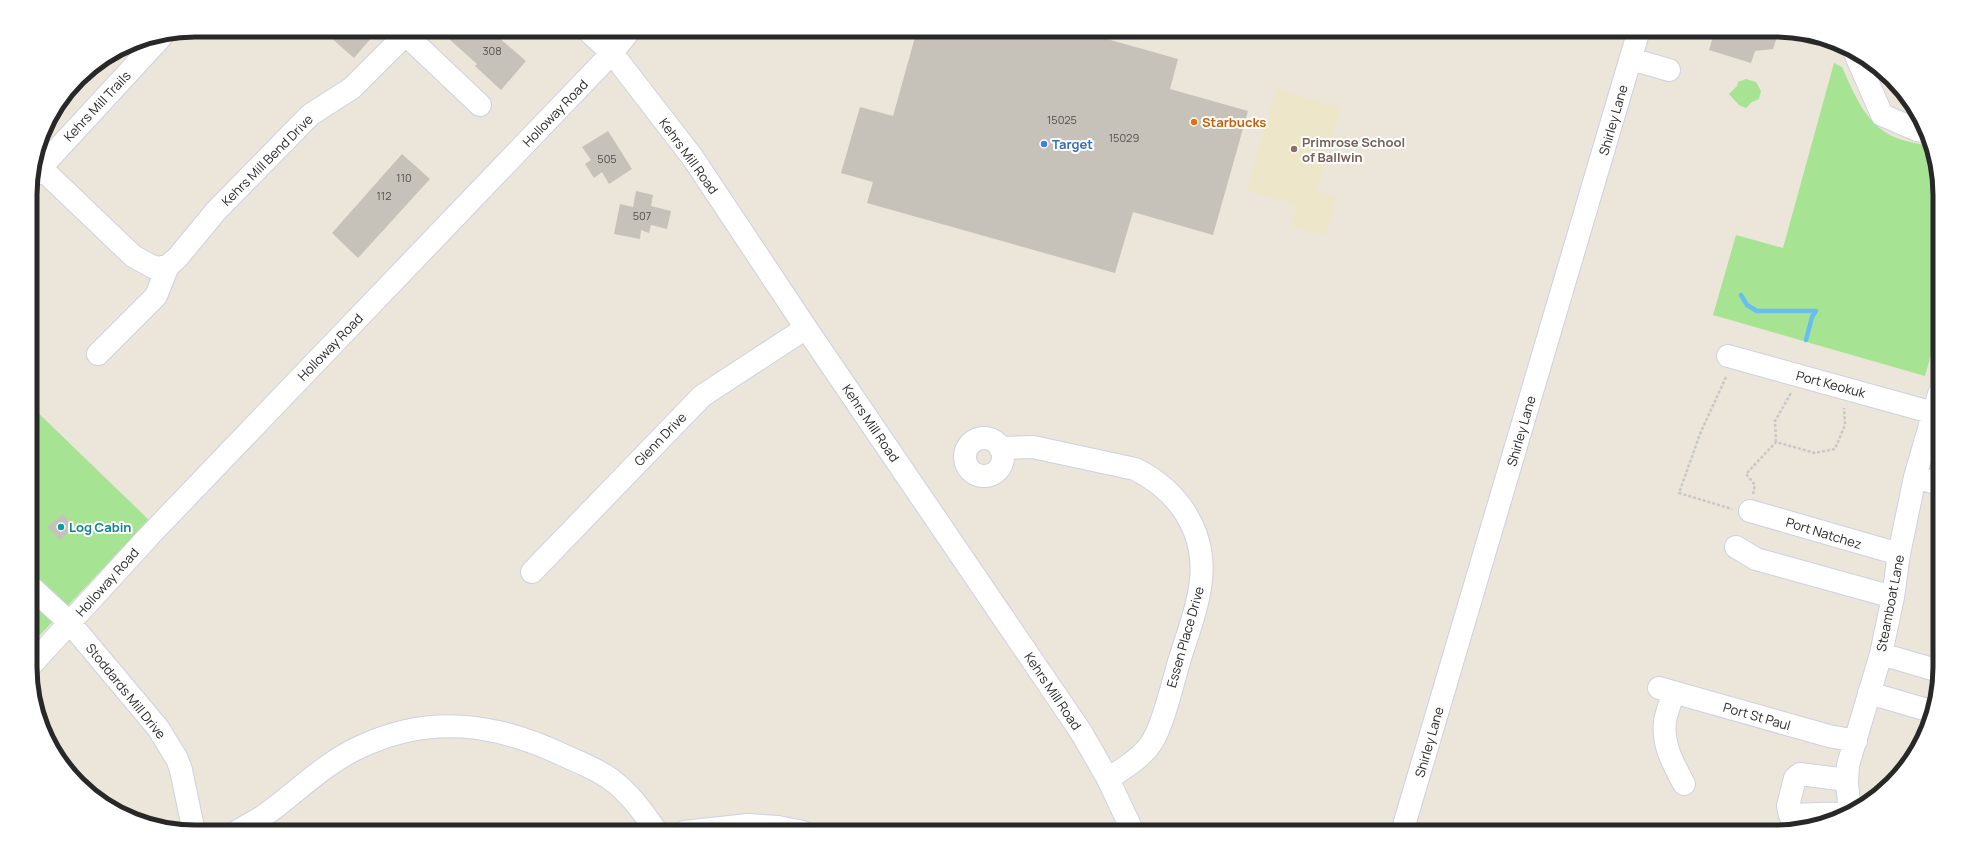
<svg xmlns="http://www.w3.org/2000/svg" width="1970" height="862" font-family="Manrope,sans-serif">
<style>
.education{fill:#eee6c8}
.green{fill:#a6e494}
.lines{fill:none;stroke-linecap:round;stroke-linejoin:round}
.stream{stroke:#69bdf1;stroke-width:4.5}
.building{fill:#c7c2b9}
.minor-casing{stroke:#cfd0e2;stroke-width:24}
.path{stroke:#c7c7c7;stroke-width:2.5;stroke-dasharray:3 2;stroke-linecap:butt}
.minor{stroke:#fff;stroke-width:22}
.food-dot{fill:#e8710a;stroke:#fff;stroke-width:1.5}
.shop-dot{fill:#3f7fe0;stroke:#fff;stroke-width:1.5}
.education-dot{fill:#8d6e63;stroke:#fff;stroke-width:1.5}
.culture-dot{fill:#0f9aa8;stroke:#fff;stroke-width:1.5}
.labels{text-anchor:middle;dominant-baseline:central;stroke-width:4;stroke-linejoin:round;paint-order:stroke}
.number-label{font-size:11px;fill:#504e4c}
.street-label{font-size:13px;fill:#282828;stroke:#fff}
.food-label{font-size:13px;font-weight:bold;fill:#c56008;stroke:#fff;text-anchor:start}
.education-label{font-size:13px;font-weight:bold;fill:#785e54;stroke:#fff;text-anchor:start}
.shop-label{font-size:13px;font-weight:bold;fill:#366cbe;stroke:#fff;text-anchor:start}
.culture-label{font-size:13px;font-weight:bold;fill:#0d838f;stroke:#fff;text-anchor:start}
.rim{fill:none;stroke:#282828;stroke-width:5}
</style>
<rect width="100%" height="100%" fill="#ebe6d9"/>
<path class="education" d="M1276 89 1341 108 1317 191 1336 197 1325 236 1291 226 1297 205 1247 190Z"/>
<path class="green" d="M1834 63 1842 67C1854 93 1865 123 1892 136 1904 142 1919 143 1931 147L1939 173V326L1925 376 1713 315 1736 235 1783 248Z
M1746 79 1756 82 1761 91 1759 99 1752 102 1746 108 1739 105 1729 94 1737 86 1738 82Z
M31 406 149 520 40 635 31 628Z"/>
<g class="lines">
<path class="stream" d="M1741 295 1747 305 1757 311H1816
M1806 340 1812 317 1816 311"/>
</g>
<path class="building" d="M322 30H378L354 58Z
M439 30H490L526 61 501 90 475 66 477 64Z
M917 30H1042L1071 38 1075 30 1178 59 1170 89 1248 111 1213 235 1133 212 1115 273 867 203 873 182 841 173 860 107 893 116Z
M1715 30H1775L1779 31 1773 49 1755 51 1751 63 1709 50Z
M608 131 632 169 609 184 602 172 594 178 585 164 591 160 582 147Z
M402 154 430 179 358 258 332 233Z
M636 191 653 195 651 206 671 211 667 229 651 225 649 233 641 230 640 239 614 234 620 204 633 207Z
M63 514 74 527 60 540 47 527Z"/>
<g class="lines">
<defs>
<path id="minor" d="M587 30 612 53 693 158 806 328 1081 732 1108 779 1133 832
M405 34 480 105
M1854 51 1882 115 1917 130 1928 132
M1631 59 1669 70
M40 167 133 256 155 268 168 266
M32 177 162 36
M98 354 156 296 168 266 178 257 216 211 310 115 352 88 410 30
M1728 356 1934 413
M965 457a19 19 0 1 1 38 0a19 19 0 1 1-38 0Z
M1000 448 1033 447 1135 469C1178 490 1206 531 1201 580 1198 609 1186 638 1178 665 1172 686 1163 725 1152 742 1142 758 1124 768 1108 779
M1915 477 1939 484
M1750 511 1899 554
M1736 547 1756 559 1893 597
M532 572 702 396 806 328
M31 587 70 623 158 728 177 759 181 770 194 832
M1881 654 1939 671
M31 665 150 535 612 53 630 30
M1659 688 1829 736 1856 741
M1674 692C1671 702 1666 712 1665 722 1662 745 1674 765 1684 784
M1869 693 1931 711
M1847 780 1800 774 1795 778 1788 806 1790 815 1849 813
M1850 813 1847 783 1848 765 1881 654 1893 597 1899 554 1915 477 1939 394
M236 832C244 827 254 822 262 817 295 794 323 764 360 747 430 714 495 723 563 755 578 762 595 768 609 778 629 792 643 812 657 832
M684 832 748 825 778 827 803 832
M1402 832 1639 30"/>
</defs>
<use href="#minor" class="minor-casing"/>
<path class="path" d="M1726 377 1700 434 1679 493 1732 509
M1776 442 1775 421 1791 393
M1753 494 1755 485 1746 474 1776 442 1815 453 1835 449 1845 425 1844 408"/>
<use href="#minor" class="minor"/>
</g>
<circle class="food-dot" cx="1194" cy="122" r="4"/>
<circle class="shop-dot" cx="1044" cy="144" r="4"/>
<circle class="education-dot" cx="1294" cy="149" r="4"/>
<circle class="culture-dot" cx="61" cy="527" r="4"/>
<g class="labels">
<g class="number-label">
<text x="492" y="50">308</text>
<text x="1062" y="119">15025</text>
<text x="1124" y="137">15029</text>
<text x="607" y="158">505</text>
<text x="404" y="177">110</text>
<text x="384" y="195">112</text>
<text x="642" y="215">507</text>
</g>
<g class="street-label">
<text transform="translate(97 106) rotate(-47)">Kehrs Mill Trails</text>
<text transform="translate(555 113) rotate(-46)">Holloway Road</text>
<text transform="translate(1613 120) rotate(-74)">Shirley Lane</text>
<text transform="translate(689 156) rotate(54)">Kehrs Mill Road</text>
<text transform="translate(267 160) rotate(-45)">Kehrs Mill Bend Drive</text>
<text transform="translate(330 347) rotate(-46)">Holloway Road</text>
<text transform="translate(1831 384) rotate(15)">Port Keokuk</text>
<text transform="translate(871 423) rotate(56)">Kehrs Mill Road</text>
<text transform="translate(1521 431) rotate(-74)">Shirley Lane</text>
<text transform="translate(660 439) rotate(-46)">Glenn Drive</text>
<text transform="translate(1824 533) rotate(17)">Port Natchez</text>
<text transform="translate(107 582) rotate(-48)">Holloway Road</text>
<text transform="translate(1890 603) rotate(-79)">Steamboat Lane</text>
<text transform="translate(1185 637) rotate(-74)">Essen Place Drive</text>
<text transform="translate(126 691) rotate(51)">Stoddards Mill Drive</text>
<text transform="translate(1053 691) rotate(56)">Kehrs Mill Road</text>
<text transform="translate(1757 716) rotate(16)">Port St Paul</text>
<text transform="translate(1429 742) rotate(-74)">Shirley Lane</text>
</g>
<g class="food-label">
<text x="1202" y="122">Starbucks</text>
</g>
<g class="education-label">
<text x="1302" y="142">Primrose School<tspan x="1302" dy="15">of Ballwin</tspan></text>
</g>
<g class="shop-label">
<text x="1052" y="144">Target</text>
</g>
<g class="culture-label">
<text x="69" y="527">Log Cabin</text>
</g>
</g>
<path d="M0 0H1970V862H0ZM195 37H1775A158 158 0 0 1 1933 195V667A158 158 0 0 1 1775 825H195A158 158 0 0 1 37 667V195A158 158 0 0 1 195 37Z" fill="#fff" fill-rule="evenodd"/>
<path class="rim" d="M195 37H1775A158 158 0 0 1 1933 195V667A158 158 0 0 1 1775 825H195A158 158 0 0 1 37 667V195A158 158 0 0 1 195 37Z"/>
</svg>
